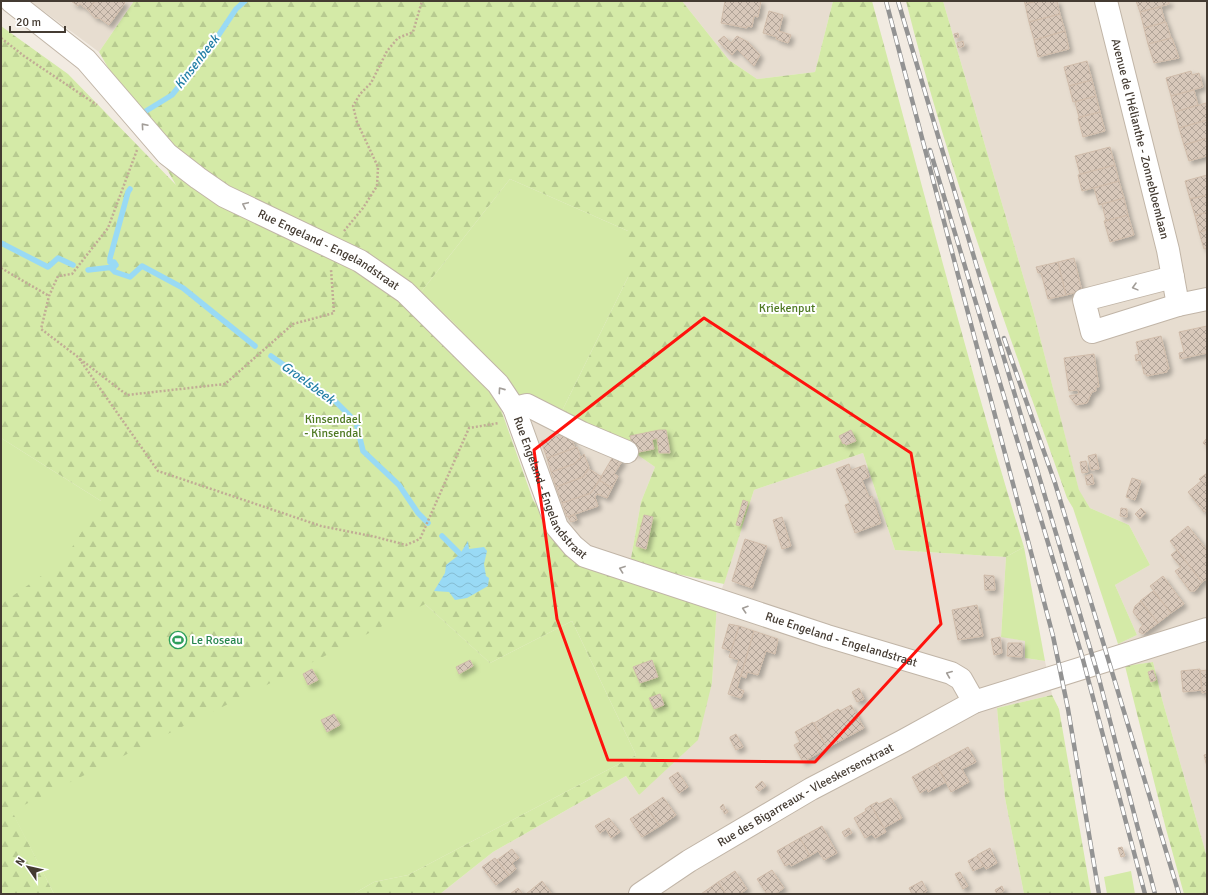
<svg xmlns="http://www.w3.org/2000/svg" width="1208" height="895" font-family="Signika,sans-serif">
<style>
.residential{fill:#e7ddd0}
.green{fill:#d4eaa7}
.forest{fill:url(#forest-firs)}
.water{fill:url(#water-waves)}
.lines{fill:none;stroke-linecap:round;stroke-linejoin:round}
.stream{stroke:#99daf5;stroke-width:5.5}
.building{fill:url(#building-cross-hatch);stroke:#d0bcaa;filter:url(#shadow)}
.minor-casing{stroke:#c1b5a7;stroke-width:24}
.path{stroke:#c1ac95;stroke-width:2.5;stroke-dasharray:2 2;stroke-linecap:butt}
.minor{stroke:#fff;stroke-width:22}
.rail-casing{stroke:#939393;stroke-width:4.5}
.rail{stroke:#fff;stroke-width:3;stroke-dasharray:9;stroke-linecap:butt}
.oneway{stroke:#a29d98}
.marked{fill:none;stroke:#ff130d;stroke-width:3;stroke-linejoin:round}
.labels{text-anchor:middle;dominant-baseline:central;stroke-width:4;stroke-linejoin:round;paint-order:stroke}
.street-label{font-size:12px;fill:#443b32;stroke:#fff}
.park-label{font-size:12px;fill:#4e7922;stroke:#fff}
.leisure-label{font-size:12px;fill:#27864d;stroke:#fff;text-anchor:start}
.water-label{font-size:13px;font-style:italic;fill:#237fa6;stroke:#fff}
</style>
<defs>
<pattern id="forest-firs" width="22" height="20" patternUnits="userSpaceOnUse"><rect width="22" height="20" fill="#d4eaa7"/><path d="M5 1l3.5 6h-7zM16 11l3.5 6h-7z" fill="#b7ca90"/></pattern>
<pattern id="water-waves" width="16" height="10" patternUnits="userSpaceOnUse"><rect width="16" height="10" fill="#99daf5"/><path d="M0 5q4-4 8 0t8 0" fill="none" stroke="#85bcd2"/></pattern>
<pattern id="building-cross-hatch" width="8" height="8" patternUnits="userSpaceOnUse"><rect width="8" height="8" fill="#d8c8ba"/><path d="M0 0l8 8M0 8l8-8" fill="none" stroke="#b1a498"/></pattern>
<filter id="shadow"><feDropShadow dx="3.5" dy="3.5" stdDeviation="2" flood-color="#0004"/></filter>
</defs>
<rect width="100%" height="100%" fill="#f2ebe2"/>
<path class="residential" d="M30 1H134L99 52Z
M682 1H833L815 72 757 79 729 60Z
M943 1H1207V857L1162 699 1153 662 1125 666 1118 644 1137 635 1115 585 1150 565 1129 525 1090 508 1079 491 1033 310Z
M523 400 622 444 655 467 641 502 630 564 600 554 569 528 549 481Z
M863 453 895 550 1006 557 1001 636 1025 641V658L1045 661 1052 695 997 708 1005 798 1024 894H440L493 852 626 776 639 795 712 683 717 604 754 490Z"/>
<path class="green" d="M510 179 628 231V277L560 415 523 400 454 323 421 292Z
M1 438 101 501 425 604 490 663 572 621 636 755 408 875 374 882 353 894H54L12 812 1 816Z
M1073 508H1090L1129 525 1150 565 1115 585 1137 635 1118 644Z
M1024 547 1045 661 1025 658V641L1001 637 1006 557Z
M1131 871 1135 894H1107L1104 877Z"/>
<path class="forest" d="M134 1H682L729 60 757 79 815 72 833 1H872C922 183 968 366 1024 547L1006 557 895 550 863 453 754 490 724 584 630 564 641 502 655 467 622 444 560 415 628 277V231L510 179 421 292 454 323 523 400 498 401 533 500 571 552 637 585 717 604 712 683 698 740 639 795 626 776 493 852 440 894H353L374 882 408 875 636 755 572 621 490 663 425 604 315 661 12 811 54 894H1V604L64 560 101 501 1 438V26L68 74 176 185 99 52Z
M906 1H943L1033 310 1079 490 1090 508H1073L1067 498C1009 334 948 170 906 1Z
M1153 662 1162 699 1207 857V894H1184L1166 829 1125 666Z
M1052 695 1059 709 1091 894H1024L1005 798 997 708Z"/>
<path class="water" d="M468 541 469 549 484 547 487 551 484 564 486 576 489 578 488 586 467 598 455 600 449 592 434 591 445 573 446 565 460 554Z"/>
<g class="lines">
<path class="stream" d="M142 117 146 111 172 95 210 48 236 9 245 1
M1 243 48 267 58 258 73 265
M111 268 115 272 130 277 142 266 183 288 255 346
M88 270 114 267 116 265 114 262H110V258L128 192 130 189
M271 356 334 400 356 422 363 451 399 485 418 513 428 523
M442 536 460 554"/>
</g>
<path class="building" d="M71 1H95L88 10 80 4 78 6Z
M95 1H123L125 3 109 25 99 18H95L88 10Z
M725 1H761L758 17 754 16 752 27 747 26V28L721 23Z
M1024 1H1037L1025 4Z
M1037 1H1057L1060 14 1029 22 1025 4Z
M1136 1H1169V4L1140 12Z
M1161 7 1165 22 1144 28 1140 12Z
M769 11 783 15 779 31 791 35 788 43 776 39 777 37 763 33Z
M1060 14 1065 31 1034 40 1029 22Z
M1166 22 1171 38 1148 44 1144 28Z
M1065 31 1069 49 1038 57 1034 40Z
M958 33 959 37 955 38 954 34Z
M724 36 731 43 737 36 748 42 760 55 754 66 737 49 732 55 718 41Z
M1172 38 1179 58 1154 63 1148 44Z
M963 41 964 46 958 48 957 43Z
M1087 61 1092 80 1069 86 1064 67Z
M1191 71 1192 75 1199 73 1203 87 1171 96 1166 78Z
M1092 80 1096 96 1073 102 1069 86Z
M1194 90 1198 105 1175 112 1171 96Z
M1096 96 1100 112 1079 117 1075 102Z
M1206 103 1207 120 1179 128 1175 112Z
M1100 112 1105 131 1083 137 1078 118Z
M1207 120V138L1184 145 1179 128Z
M1207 138V156L1189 161 1184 145Z
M1110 147 1115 165 1080 174 1075 156Z
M1115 165 1119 181 1082 191 1078 175Z
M1207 175V195L1190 199 1185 181Z
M1119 181 1124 198 1099 205 1094 188Z
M1207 195V212L1195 216 1190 199Z
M1124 198 1128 215 1106 221 1102 204Z
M1207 212V230L1199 232 1195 216Z
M1128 215 1134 235 1110 242 1104 221Z
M1207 230V248L1204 249 1199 232Z
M1074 258 1082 291 1066 295 1058 262Z
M1058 262 1066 295 1048 299 1041 273H1038L1036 267Z
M1207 326V353L1180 359 1179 353 1184 352 1179 332Z
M1161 336 1169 369H1167V372L1147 376 1146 374H1144L1141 360 1136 361 1135 355 1139 354 1136 342Z
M1094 354 1099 387H1096V391L1092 392 1087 403 1076 405 1069 396 1079 394 1078 390 1069 391 1064 358Z
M659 430H666L670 453H659L657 438 652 440 654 449 634 453 630 436Z
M851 430 856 441 846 445 844 443 843 444 839 436Z
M569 432 575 448 547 458 541 441Z
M1206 439H1207V446L1203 443Z
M577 447 581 458 574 464 551 472 547 458Z
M584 454 589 467 583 477 556 487 551 472 574 464Z
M1096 454 1099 469 1091 470 1088 456Z
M614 455 623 460 614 474 618 476 612 488 599 480Z
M1086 461 1088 472 1082 473 1080 462Z
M849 464 851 470 865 465 869 477 862 480 869 497 872 496 881 523 855 533 845 505 850 503 836 469Z
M589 469 602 477 591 493 562 503 556 487 583 477Z
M1207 473V510L1204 512 1188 492 1201 481 1199 479Z
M1092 474 1094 484 1087 485 1085 476Z
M1132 478 1141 481 1135 500 1126 497Z
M599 480 612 488 607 498 597 494 595 497 598 506 567 517 562 503 591 493Z
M743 500 748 502 740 526 736 525Z
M1121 508 1127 509V517L1120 516Z
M1141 508 1146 513 1140 519 1135 514Z
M575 515 577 520 571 522 568 517Z
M644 515 653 517 646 549 636 546Z
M782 517 791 546 782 549 773 520Z
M1188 526 1207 550V579L1202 582 1170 541Z
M745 539 767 546 752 588 732 581Z
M1177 550 1202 582 1195 591H1190L1175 571 1181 567 1171 555Z
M984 575 994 576 995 590H985Z
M1163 576 1184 604 1171 613 1150 586Z
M1153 591 1171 613 1158 623 1140 601Z
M1141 601 1158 623 1143 634 1139 632 1140 628 1143 625 1133 612 1135 606Z
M977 605 983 636 958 640 952 610Z
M729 624 739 626 731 651 722 648Z
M739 626 754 631 737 688 744 691 741 698 728 694 739 660 729 657Z
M754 631 778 639 775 654 766 651 758 675 747 672 746 678 741 676Z
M1000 637 1002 653 994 655 991 639Z
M1008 643H1022V657L1007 656Z
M470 660 473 666 459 674 456 667Z
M652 660 658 677 640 683 633 667Z
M312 669 318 680 308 685 303 674Z
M1200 669 1202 690 1183 692 1181 671Z
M1153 670 1156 680 1151 682 1148 672Z
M1207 670V692L1202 693 1200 671Z
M859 688 864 699 857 702 852 692Z
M660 694 664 705 654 709 649 698Z
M851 705 864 728 827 748 814 723 838 709 840 711Z
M334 714 340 725 327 732 321 720Z
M813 722 827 748 803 762 794 745 800 742 795 732Z
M736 734 743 747 736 750 730 739V737Z
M968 747 976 762 962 769 969 782 951 792 936 764Z
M1207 754V767L1204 755Z
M936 764 946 782 928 792 927 789 920 793 912 777Z
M678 772 688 787 679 793 669 778Z
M762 781 766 786 759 791 755 787Z
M663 797 676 815 660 826 647 808Z
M891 798 902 818 884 828 871 805 877 802 879 804Z
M723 804 725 808 722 810 720 807Z
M871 805 886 832 875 838 872 834 865 838 854 818 866 811 865 809Z
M647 808 660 826 642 837 630 819Z
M726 809 728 812 725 814 723 811Z
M609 818 620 832 611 838 606 829 600 833 595 826Z
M822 826 837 853 824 860 818 851 810 856 800 838Z
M849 828 852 833 845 837 842 832Z
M800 838 810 856 791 866 789 864 785 866 777 851Z
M1122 847 1125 856 1121 857 1118 848Z
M990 848 997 863 986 869 977 855Z
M512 849 519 858 512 863 516 869 509 875 497 860Z
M977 856 984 866 973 871 968 861Z
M495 858 509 875 496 885 482 867Z
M772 870 784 888 775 894H767L757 879Z
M735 871 747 889 740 894H726L718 882Z
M960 872 968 886 963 889 955 874Z
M542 881 552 894H526Z
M922 881 927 891 922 894H912L909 888Z
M718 882 726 894H701Z
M1002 886 1004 891 997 894 995 890Z
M518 888 523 894H510Z"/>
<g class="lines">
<defs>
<g id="minor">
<path id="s1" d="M11 1 86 60 167 154 198 178 224 196 360 261 405 292 498 384 514 408 557 527 573 546 585 556 827 636 951 673 961 679 974 702"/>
<path id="s2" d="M1106 1 1168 250 1178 305 1207 299"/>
<path d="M1173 277 1084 300 1092 332 1178 305"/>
<path d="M514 408 527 405 582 433 627 452"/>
<path id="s3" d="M640 894 689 861 811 789 903 741 974 702 1207 629"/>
</g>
</defs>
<use href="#minor" class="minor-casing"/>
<path class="path" d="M1 38 24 56 97 105
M137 150 108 228 72 274 58 276 49 296 41 329 78 357 158 471 321 526 376 537 406 545 420 539 469 428 499 423
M344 231 363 208 377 186 378 167 357 122 353 106 360 94 371 83 387 51 398 38 413 32 422 1
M1 268 49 296
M80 359 127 395 225 384 293 324 334 313 331 269"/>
<use href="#minor" class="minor"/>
<defs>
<path id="rail" d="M886 1 1053 636 1068 709 1099 894
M898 1 1098 675 1155 894
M930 150 1082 656 1145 894
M1004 338 1055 483 1179 894"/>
</defs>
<use href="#rail" class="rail-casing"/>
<use href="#rail" class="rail"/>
</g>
<defs><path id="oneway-chevron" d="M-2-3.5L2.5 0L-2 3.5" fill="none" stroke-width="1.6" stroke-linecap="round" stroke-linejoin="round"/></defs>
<g class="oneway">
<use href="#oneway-chevron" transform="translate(144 126) rotate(-131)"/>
<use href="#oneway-chevron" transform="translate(245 205) rotate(-155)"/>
<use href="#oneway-chevron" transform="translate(1135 287) rotate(165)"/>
<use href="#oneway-chevron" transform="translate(501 390) rotate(-125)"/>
<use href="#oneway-chevron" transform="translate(622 569) rotate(-160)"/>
<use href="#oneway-chevron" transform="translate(745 609) rotate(-162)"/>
<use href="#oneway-chevron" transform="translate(949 674) rotate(-158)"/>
</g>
<path class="marked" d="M704 318 911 453 941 624 815 762 608 760 557 619 534 450Z"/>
<defs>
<symbol id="stadium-ring" viewBox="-11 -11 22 22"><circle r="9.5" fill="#fff" stroke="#2e9e5b" stroke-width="1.5"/><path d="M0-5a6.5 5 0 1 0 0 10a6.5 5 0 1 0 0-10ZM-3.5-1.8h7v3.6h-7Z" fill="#2e9e5b"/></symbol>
</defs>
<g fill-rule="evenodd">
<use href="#stadium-ring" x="168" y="630" width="20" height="20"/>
</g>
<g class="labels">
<g class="street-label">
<text stroke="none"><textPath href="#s2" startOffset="142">Avenue de l'Hélianthe - Zonnebloemlaan</textPath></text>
<text stroke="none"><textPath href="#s1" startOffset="408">Rue Engeland - Engelandstraat</textPath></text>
<text stroke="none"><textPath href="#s1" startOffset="744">Rue Engeland - Engelandstraat</textPath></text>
<text stroke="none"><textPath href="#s1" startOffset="1092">Rue Engeland - Engelandstraat</textPath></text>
<text stroke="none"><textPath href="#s3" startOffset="193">Rue des Bigarreaux - Vleeskersenstraat</textPath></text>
</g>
<g class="park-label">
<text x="787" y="308">Kriekenput</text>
<text x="333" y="419">Kinsendael<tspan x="333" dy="14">- Kinsendal</tspan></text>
</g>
<g class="leisure-label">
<text x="191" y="640">Le Roseau</text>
</g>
<g class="water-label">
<text transform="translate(197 62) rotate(-52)">Kinsenbeek</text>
<text transform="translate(308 383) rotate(36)">Groelsbeek</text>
</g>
</g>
<rect width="1208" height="895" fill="none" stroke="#443b32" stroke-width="4"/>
<g transform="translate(28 867) rotate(304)" stroke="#ffffff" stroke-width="3" paint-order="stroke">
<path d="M0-3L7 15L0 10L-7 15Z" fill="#443b32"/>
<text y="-6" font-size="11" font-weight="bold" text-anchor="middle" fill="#443b32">N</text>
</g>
<path d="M10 26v6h55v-6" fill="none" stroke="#443b32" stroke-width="2"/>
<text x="16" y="26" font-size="12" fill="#443b32" stroke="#ffffff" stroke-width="3" paint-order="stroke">20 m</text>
</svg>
